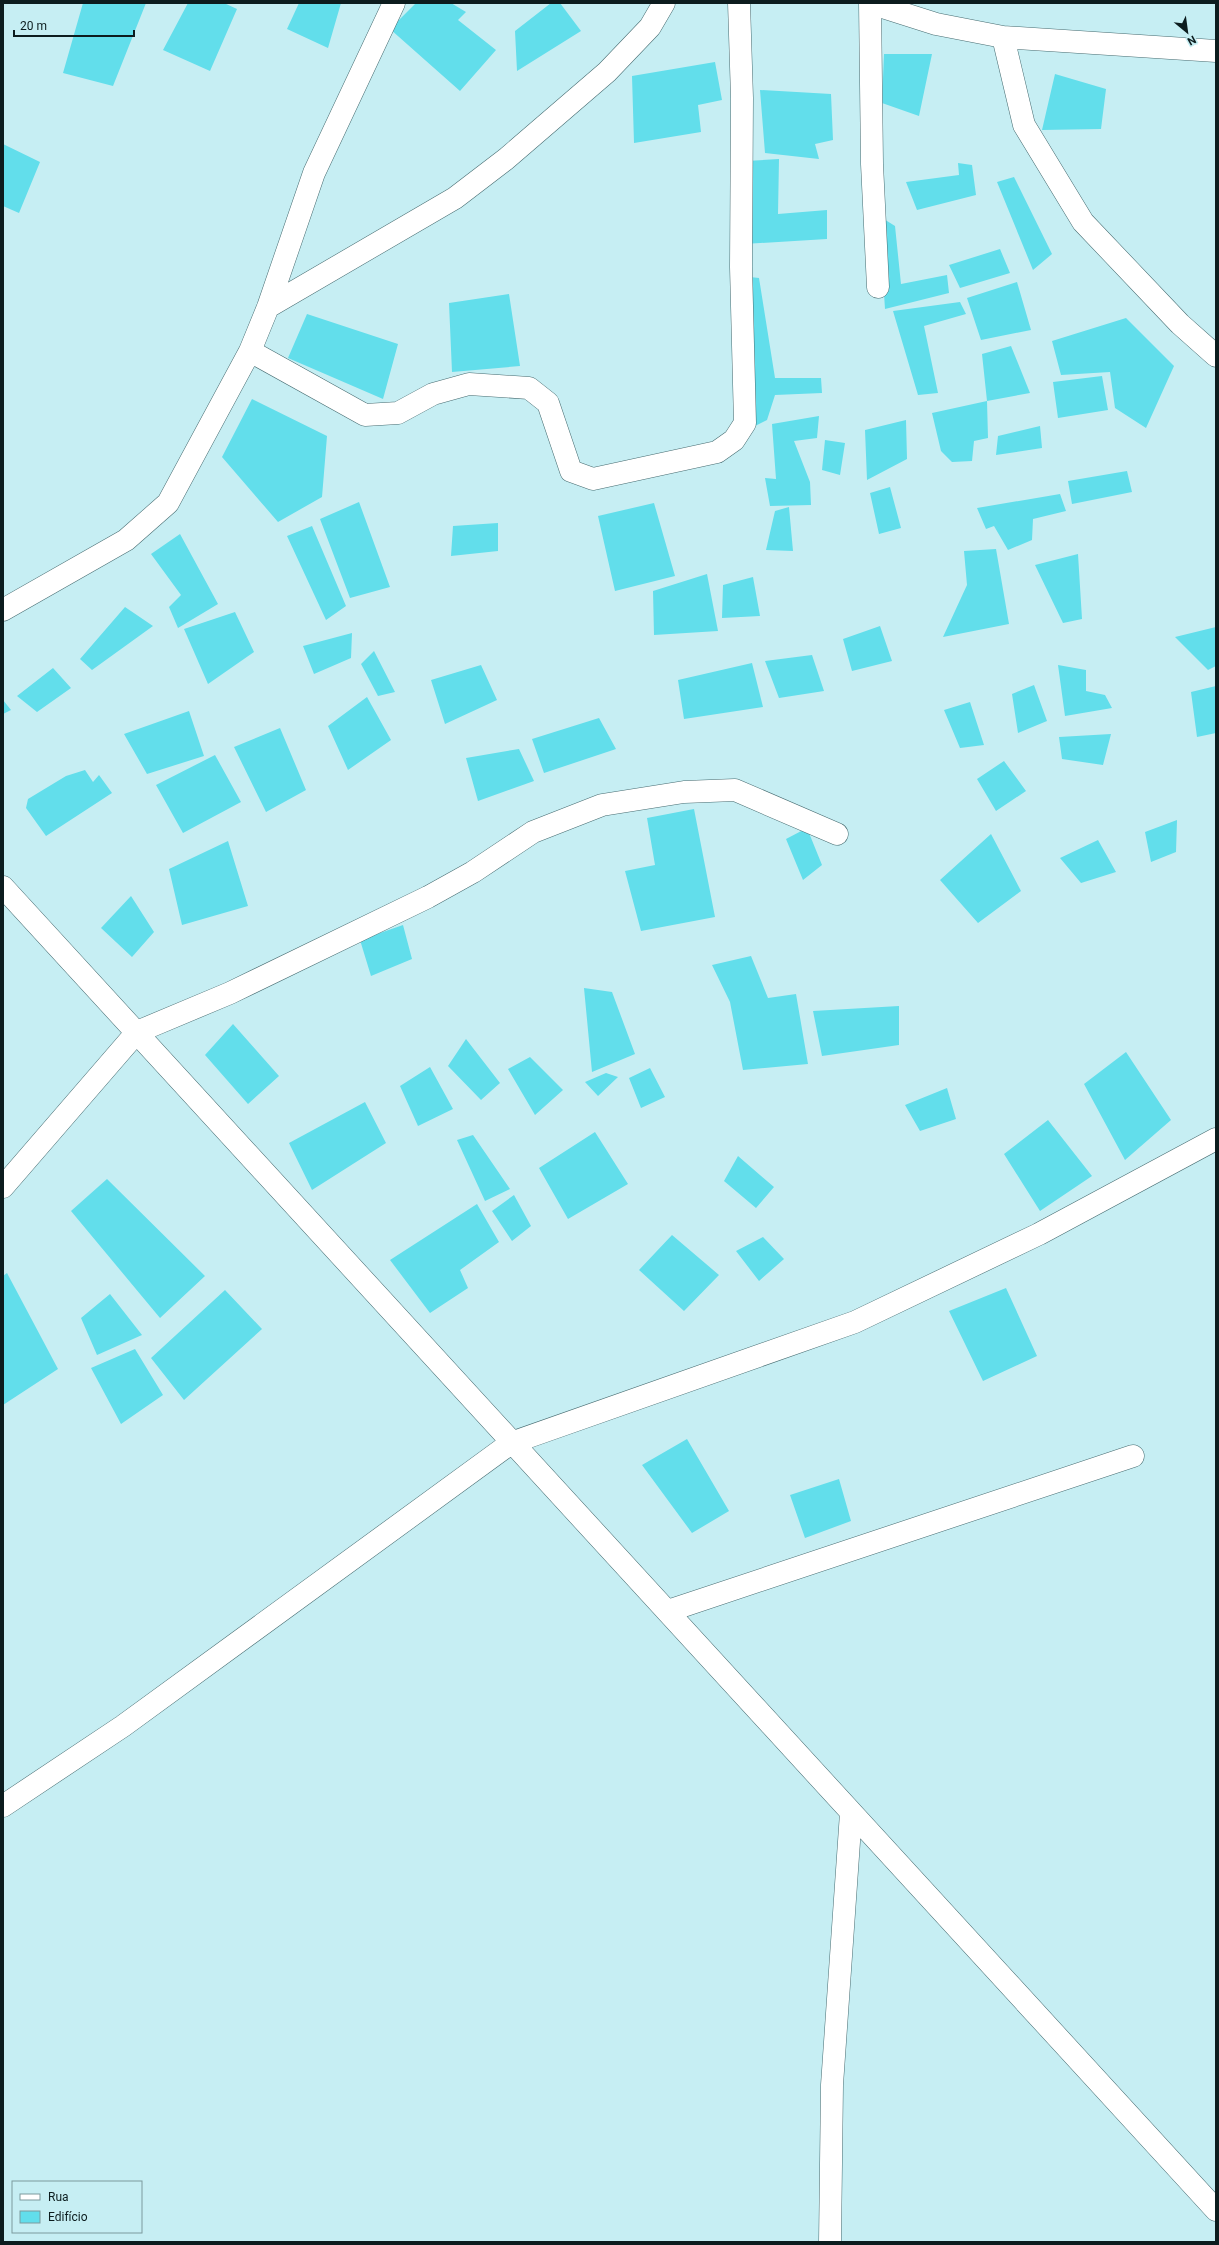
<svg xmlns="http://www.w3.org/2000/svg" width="1219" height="2245" font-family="Roboto,sans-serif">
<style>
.building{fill:#62deeb}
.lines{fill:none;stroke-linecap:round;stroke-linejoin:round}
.minor-casing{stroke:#476c71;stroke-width:23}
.minor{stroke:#fff;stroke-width:22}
</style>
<rect width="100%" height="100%" fill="#c6eef3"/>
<path class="building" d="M83 3H146L113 86 63 73Z
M188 3H224L237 9 210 71 163 50Z
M299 3H341L328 48 287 29Z
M416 3H451L466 12 458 20 496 50 460 91 390 29Z
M551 3H560L581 31 517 71 515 31Z
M884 54H932L919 116 882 103Z
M715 62 722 100 698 105 701 132 634 143 632 76Z
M1055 74 1106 89 1101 129 1042 130Z
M760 90 831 94 833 140 815 144 819 159 765 153Z
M3 144 40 162 19 213 3 206Z
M779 159 778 214 827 210V239L744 244 746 161Z
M958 163 972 165 976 195 917 210 906 182 959 175Z
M1014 177 1052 254 1033 270 997 182Z
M879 216 895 226 901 284 947 275 949 293 885 309Z
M1000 249 1010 273 960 288 949 265Z
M750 277 759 278 775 378H821L822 393 775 395 767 420 753 427Z
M1017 282 1031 330 981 340 967 298Z
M509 294 520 366 452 372 449 303Z
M960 302 966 314 924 326 938 393 918 395 893 311Z
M307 314 398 344 383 399 288 358Z
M1126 318 1174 366 1146 428 1115 408 1110 372 1061 375 1052 341Z
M1011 346 1030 393 987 401 982 354Z
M1102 376 1108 410 1058 418 1053 382Z
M252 399 327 436 322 497 278 522 222 457Z
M987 401 988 438 974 441 972 461 952 462 941 451 932 413Z
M819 416 817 438 794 441 810 482 811 505 770 506 765 478 776 479 772 424Z
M906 420 907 459 867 480 865 430Z
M1040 426 1042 448 996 455 998 436Z
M825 440 845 443 840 475 822 470Z
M1127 471 1132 492 1072 504 1068 481Z
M890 487 901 528 879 534 870 493Z
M1060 494 1066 511 1033 519 1032 540 1008 550 994 526 986 529 977 508Z
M359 502 390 587 350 598 320 519Z
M654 503 675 576 615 591 598 516Z
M789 507 793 551 766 550 775 511Z
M498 523V551L451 556 453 526Z
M312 526 346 606 326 620 287 536Z
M180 534 218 604 178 628 169 607 181 595 151 554Z
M996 549 1009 624 943 637 967 585 964 551Z
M1078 554 1082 619 1063 623 1035 565Z
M707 574 718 631 654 635 653 591Z
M753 577 760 616 722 618 723 585Z
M125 607 153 626 92 670 80 659Z
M235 612 254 652 208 684 184 629Z
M880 626 892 661 852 671 843 639Z
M1216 627V666L1208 670 1175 637Z
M352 633 351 658 314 674 303 646Z
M374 651 395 692 378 696 361 664Z
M812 655 824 691 779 698 765 661Z
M752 663 763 707 684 719 678 680Z
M481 665 497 700 445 724 431 680Z
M1058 665 1086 670V691L1105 695 1112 708 1065 716Z
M53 668 71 688 37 712 17 696Z
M1034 685 1047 721 1018 733 1012 694Z
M1216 686V733L1197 737 1191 692Z
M367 697 391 740 348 770 328 726Z
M3 700 11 710 3 714Z
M970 702 984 745 960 748 944 710Z
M189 711 204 756 147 774 124 734Z
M599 718 616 749 544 773 532 739Z
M280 728 306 790 266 812 234 747Z
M1111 734 1103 765 1062 759 1059 737Z
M519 749 534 781 478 801 466 758Z
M215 755 241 802 183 833 156 785Z
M1004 761 1026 791 996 811 977 779Z
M85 770 93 782 99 775 112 793 46 836 26 808 28 799 66 776Z
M694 809 715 917 641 931 625 871 655 865 647 818Z
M1177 820 1176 852 1151 862 1145 832Z
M807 828 822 865 803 880 786 839Z
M991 834 1021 891 978 923 940 880Z
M1098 840 1116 872 1081 883 1060 858Z
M228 841 248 906 182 925 169 869Z
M131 896 154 932 132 957 101 928Z
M403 925 412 959 371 976 360 940Z
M751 956 768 998 796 994 808 1064 743 1070 730 1002 712 965Z
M584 988 612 992 635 1054 592 1072Z
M899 1006V1045L822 1056 813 1011Z
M233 1024 279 1076 248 1104 205 1055Z
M466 1039 500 1083 481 1100 448 1066Z
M1126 1052 1171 1120 1125 1160 1084 1084Z
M530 1057 563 1090 535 1115 508 1069Z
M430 1067 453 1109 418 1126 400 1086Z
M650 1068 665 1097 641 1108 629 1078Z
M606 1073 618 1077 598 1096 585 1082Z
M947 1088 956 1119 920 1131 905 1105Z
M365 1102 386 1143 312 1190 289 1143Z
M1048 1120 1092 1176 1040 1211 1004 1154Z
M595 1132 628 1184 568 1219 539 1168Z
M473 1135 510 1189 485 1201 457 1140Z
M738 1156 774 1187 756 1208 724 1181Z
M107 1179 205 1276 160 1318 71 1211Z
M514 1195 531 1226 512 1241 492 1211Z
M477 1204 499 1242 460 1270 468 1288 430 1313 390 1260Z
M672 1235 719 1275 684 1311 639 1270Z
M763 1237 784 1259 759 1281 736 1251Z
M7 1273 58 1369 3 1405V1276Z
M1006 1288 1037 1356 983 1381 949 1311Z
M225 1290 262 1329 184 1400 151 1358Z
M110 1294 142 1335 97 1355 81 1318Z
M135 1349 163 1395 121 1424 91 1368Z
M687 1439 729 1511 692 1533 642 1465Z
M839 1479 851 1521 805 1538 790 1495Z"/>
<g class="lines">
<defs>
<path id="minor" d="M870 3 936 24 1003 37 1216 51
M870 3 872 164 878 287
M1003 37 1024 125 1083 222 1180 324 1216 356
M268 307 455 198 506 159 607 72 650 27 664 3
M250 351 365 415 398 413 433 394 469 384 529 388 548 403 571 471 593 479 717 452 734 440 745 423 741 267 742 98 739 3
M3 610 126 540 168 503 250 351 268 307 314 173 394 3
M3 887 1216 2210
M3 1187 137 1032 230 993 428 897 473 872 533 832 602 805 684 792 735 790 837 834
M668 1611 1133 1456
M3 1806 123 1726 511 1443 855 1322 1039 1234 1216 1139
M830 2242 832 2085 851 1813"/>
</defs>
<use href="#minor" class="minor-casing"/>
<use href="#minor" class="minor"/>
</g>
<rect width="1219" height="2245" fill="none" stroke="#0c1c1e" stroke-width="8"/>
<rect x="12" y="2181" width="130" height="52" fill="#c6eef3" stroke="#7c9a9e"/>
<rect x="20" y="2194" width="20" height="6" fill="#ffffff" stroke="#7c9a9e"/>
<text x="48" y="2201" font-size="12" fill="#0c1c1e">Rua</text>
<rect x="20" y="2211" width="20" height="12" fill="#62deeb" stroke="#7c9a9e"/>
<text x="48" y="2221" font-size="12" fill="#0c1c1e">Edifício</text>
<g transform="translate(1187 32) rotate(151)" stroke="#c6eef3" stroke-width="3" paint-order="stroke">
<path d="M0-3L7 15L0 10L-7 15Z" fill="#0c1c1e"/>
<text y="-6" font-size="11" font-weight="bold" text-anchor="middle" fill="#0c1c1e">N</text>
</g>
<path d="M14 30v6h120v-6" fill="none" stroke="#0c1c1e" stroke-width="2"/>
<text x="20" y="30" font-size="12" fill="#0c1c1e" stroke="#c6eef3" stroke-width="3" paint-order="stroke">20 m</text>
</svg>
